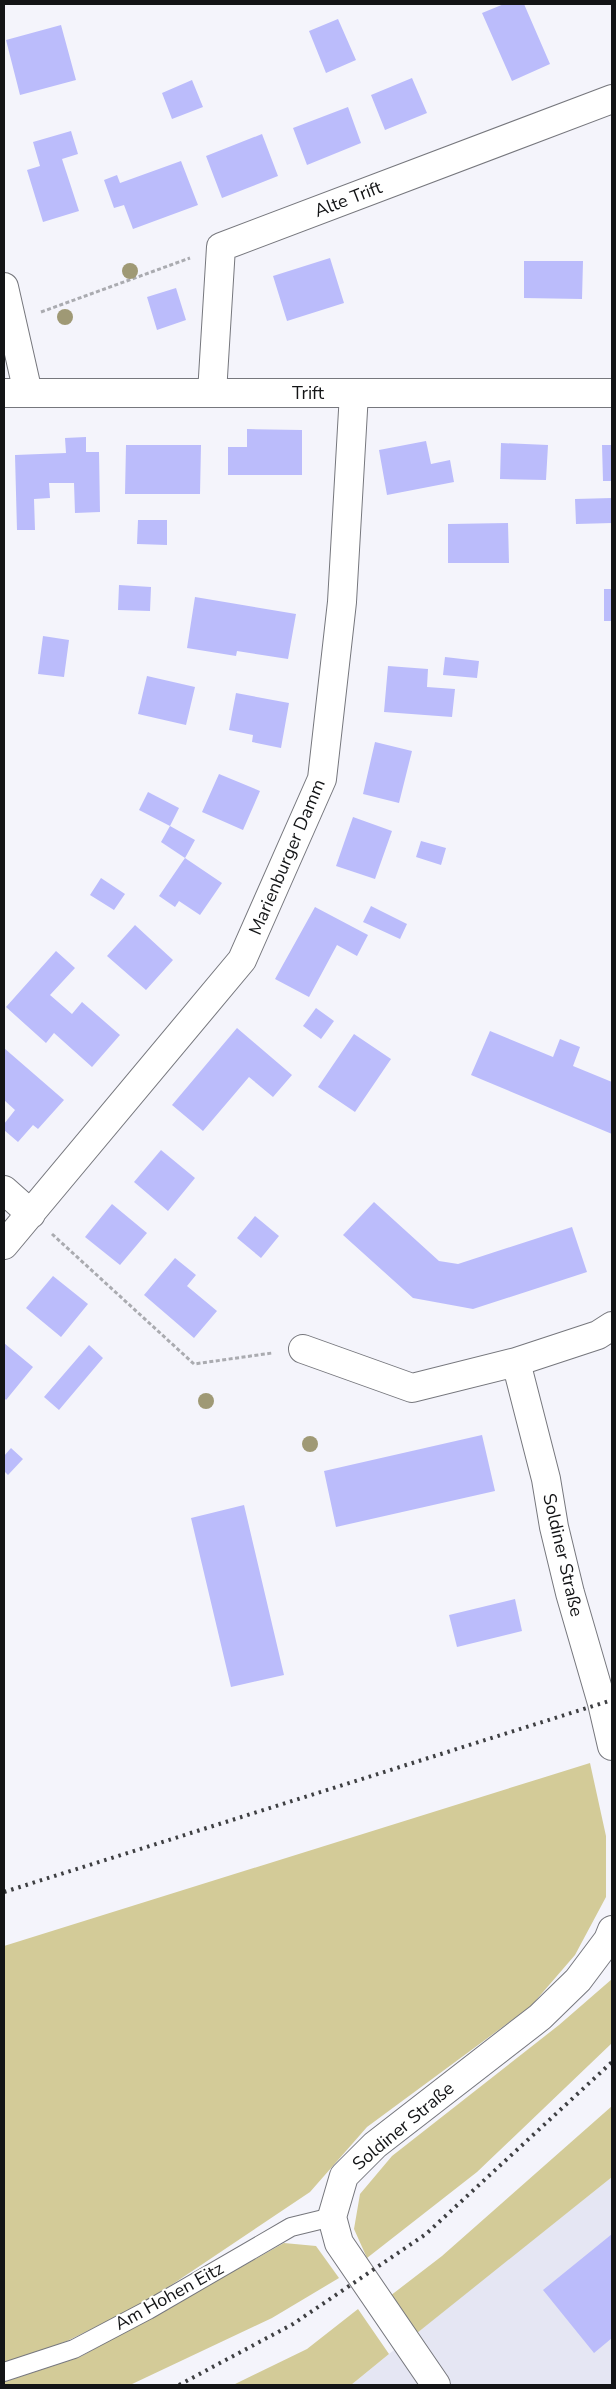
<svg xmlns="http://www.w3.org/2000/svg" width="616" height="2389" font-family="'Nunito Sans',sans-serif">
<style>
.built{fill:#e5e6f3}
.green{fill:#d3cb98}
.building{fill:#bbbcfb}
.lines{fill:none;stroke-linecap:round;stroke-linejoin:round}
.service-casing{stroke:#76777d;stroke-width:20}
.minor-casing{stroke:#76777d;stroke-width:30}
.path{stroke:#aaabb0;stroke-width:3;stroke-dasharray:4 2.5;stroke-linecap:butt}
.service{stroke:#fff;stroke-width:18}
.minor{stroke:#fff;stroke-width:28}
.rail{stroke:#3e3f42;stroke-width:4;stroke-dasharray:2.5 5;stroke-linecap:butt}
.tree{fill:#9f9975}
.labels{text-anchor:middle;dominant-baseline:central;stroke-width:4;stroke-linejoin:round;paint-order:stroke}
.street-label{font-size:18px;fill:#131416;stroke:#fff}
</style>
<rect width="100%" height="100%" fill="#f4f4fb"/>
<path class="built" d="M612 2177V2385H351L389 2354Z"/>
<path class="green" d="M590 1763 606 1836V1897L575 1955 531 2006 367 2127 310 2192 146 2302 67 2341 4 2364V1946Z
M612 1979V2043L477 2172 367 2258 354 2229 360 2194 392 2156 559 2025Z
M612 2106V2177L417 2333 390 2296 442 2256Z
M284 2243 316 2246 339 2278 272 2318 130 2385H4V2382L80 2357Z
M358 2309 389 2354 351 2385H233L307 2349Z"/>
<path class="building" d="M504 4H524L550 64 512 81 482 13Z
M338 19 356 60 326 73 309 31Z
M61 25 76 80 20 95 6 40Z
M412 78 427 113 385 130 371 95Z
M192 80 203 107 172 119 162 93Z
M348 107 361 143 307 165 293 128Z
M71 131 78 154 62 159 79 211 43 222 27 170 40 166 33 142Z
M262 134 278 176 222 198 206 156Z
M181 161 198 205 133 229 124 205 114 208 104 180 117 175 120 183Z
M330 258 344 303 287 321 273 276Z
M524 261H583L582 299 524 298Z
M176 288 186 320 157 330 147 297Z
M247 429 302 430V475H228V447H247Z
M86 437V452H99L100 512 75 513 74 483H49L50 498 34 499 35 530H17L15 455 66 453 65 438Z
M426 441 431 464 450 460 454 482 387 495 379 450Z
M501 443 548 445 546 480 500 479Z
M126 445H201L200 494H125Z
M602 445H612V481H603Z
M612 498V523L576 524 575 499Z
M138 520H167V545L137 544Z
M508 523 509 563H448V524Z
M119 585 151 587 150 611 118 610Z
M604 589H612V621H604Z
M195 597 296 614 288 659 237 651 236 656 187 648Z
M43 636 69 640 64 677 38 674Z
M445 657 479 661 477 678 443 675Z
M388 666 428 669 427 687 455 689 452 717 384 712Z
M147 676 195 687 186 725 138 714Z
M236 693 289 703 281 748 252 742 253 735 229 730Z
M375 742 412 751 399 803 363 794Z
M219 774 260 791 243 830 202 812Z
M148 792 179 808 170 826 139 810Z
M353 817 392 831 375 879 336 866Z
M170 826 195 840 185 858 161 842Z
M421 841 446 848 441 865 416 857Z
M185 858 222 883 200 915 179 901 175 907 159 896Z
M101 878 125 894 114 910 90 895Z
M371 906 407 924 400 939 363 922Z
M315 907 368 935 357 956 337 945 309 997 275 979Z
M135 925 173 960 146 990 107 956Z
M56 951 75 968 50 995 72 1014 82 1002 120 1035 92 1067 54 1033 46 1043 6 1007Z
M316 1008 334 1021 321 1039 303 1026Z
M237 1028 292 1075 273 1097 249 1077 203 1131 172 1105Z
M490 1031 553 1057 560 1039 580 1047 573 1066 612 1082V1134L471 1075Z
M354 1034 391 1059 355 1112 318 1087Z
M4 1048 64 1100 38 1129 33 1125 18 1142 4 1130V1124L15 1110 4 1100Z
M161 1150 195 1178 168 1211 134 1182Z
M374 1202 439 1261 458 1264 572 1227 587 1272 473 1309 413 1298 343 1235Z
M112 1204 147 1233 120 1265 85 1237Z
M255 1216 279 1236 261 1258 237 1238Z
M175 1258 196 1275 187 1286 217 1311 194 1338 144 1295Z
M53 1276 88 1304 61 1337 26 1308Z
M4 1343 33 1367 6 1400 4 1398Z
M89 1345 103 1358 59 1410 44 1397Z
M482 1435 495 1491 336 1527 324 1471Z
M11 1448 23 1459 8 1475 4 1471V1456Z
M244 1505 284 1675 231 1687 191 1518Z
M515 1599 522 1631 457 1647 449 1615Z
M612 2234V2338L594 2353 543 2290Z"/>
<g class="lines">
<defs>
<path id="service" d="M4 2372 74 2349 148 2310 291 2227 332 2217"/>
<path id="minor" d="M4 287 28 393
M4 393H612
M212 393 221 247 612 99
M4 1190 31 1214
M4 1245 242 960 322 779 342 602 354 393
M303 1349 412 1388 516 1362 598 1335 612 1326
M516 1362 546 1479 554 1527 570 1593 602 1703 612 1746
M436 2385 339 2243 332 2217 344 2176 375 2145 540 2017 578 1980 608 1940 612 1930"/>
</defs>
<use href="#service" class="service-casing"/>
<use href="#minor" class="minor-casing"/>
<path class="path" d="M41 312 190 258
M52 1234 194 1364 272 1353"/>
<use href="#service" class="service"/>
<use href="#minor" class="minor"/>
<path class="rail" d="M4 1892 612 1700
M179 2385 293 2324 426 2234 612 2062"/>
</g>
<g class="tree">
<circle cx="130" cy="271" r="8"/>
<circle cx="65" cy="317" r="8"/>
<circle cx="206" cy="1401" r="8"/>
<circle cx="310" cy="1444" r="8"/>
</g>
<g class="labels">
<g class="street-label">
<text transform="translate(348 199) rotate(-21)">Alte Trift</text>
<text x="308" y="393">Trift</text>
<text transform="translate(287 857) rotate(-67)">Marienburger Damm</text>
<text transform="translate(563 1555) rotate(77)">Soldiner Straße</text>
<text transform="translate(403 2126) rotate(-40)">Soldiner Straße</text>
<text transform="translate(169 2296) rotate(-29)">Am Hohen Eitz</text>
</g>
</g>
<rect width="616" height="2389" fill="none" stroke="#131416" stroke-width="10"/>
</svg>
